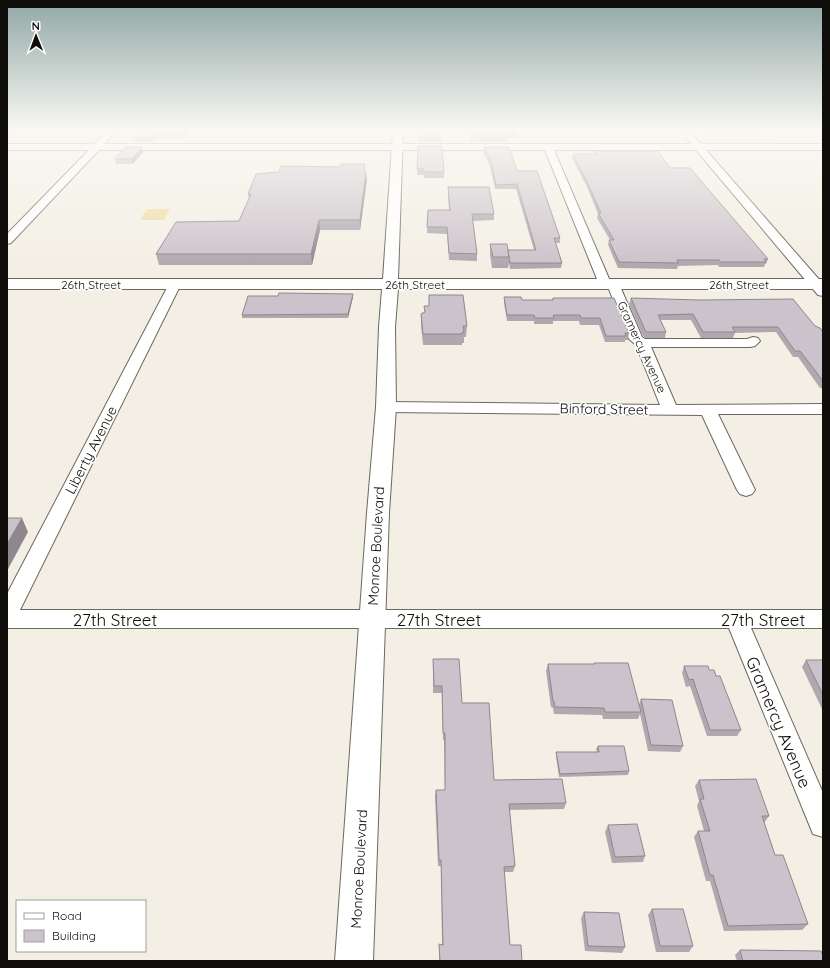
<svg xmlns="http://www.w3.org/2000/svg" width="830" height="968" font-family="Quicksand,sans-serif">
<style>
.green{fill:#efdba0}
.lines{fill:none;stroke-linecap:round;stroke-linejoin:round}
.street-casing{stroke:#6b685e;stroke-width:2}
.secondary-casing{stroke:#6b685e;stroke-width:2}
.street{fill:#fff;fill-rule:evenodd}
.secondary{fill:#fff;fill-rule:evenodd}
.wall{fill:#afa8af}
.shaded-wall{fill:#8e888e}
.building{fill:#cbc3cb;stroke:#8e888e}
.labels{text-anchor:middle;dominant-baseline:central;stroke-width:3.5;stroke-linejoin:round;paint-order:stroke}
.far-street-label{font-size:12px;fill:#0f0e0a;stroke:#fff}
.street-label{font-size:14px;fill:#0f0e0a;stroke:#fff}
.near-street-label{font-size:17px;fill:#0f0e0a;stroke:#fff}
</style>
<rect width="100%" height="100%" fill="#f3efe4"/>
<path class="green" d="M695 131H763L778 144H712L705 142Z
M147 209H170L164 220H140Z"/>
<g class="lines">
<defs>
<path id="street" d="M108 131H116L104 144H692L681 131H689L701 144H823V150H706L823 284V296L818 295 696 150H554L610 281H617L619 284 642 337 645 339H747L753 337 758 338 760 341 755 346 750 347H651L676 405 823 404V414H718L755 490 752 494 746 496 740 494 737 490 702 415 386 412 380 410 378 407 380 404 386 402 660 405 636 345 629 339 608 287H601L599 284 545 150H99L11 243 7 244V234L89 150H7V144H94Z
M175 280 179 281 181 284 20 610H823V628H751L823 793V837L813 834 729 628H7V594L169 284 171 281Z"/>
<path id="secondary" d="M393 131H403L398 279H823V289H398L395 327 396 407 389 513 373 961H335L367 513 376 407 379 327 382 289H7V279H383Z"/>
</defs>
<use href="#street" class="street-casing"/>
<use href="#secondary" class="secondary-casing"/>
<use href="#street" class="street"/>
<use href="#secondary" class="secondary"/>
</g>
<path class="wall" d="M138 131H189L183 139H154L151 142H134L132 138Z
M418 131H441V142H418Z
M468 131H518L517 137 507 138 506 142H479L478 141H470Z
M418 146 444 172V178H424V175H417Z
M484 147 517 171 560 238V243H555L562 263 561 268 510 269 509 263 508 268H492L490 255V244L508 250H534L516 189H495L490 166 483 152Z
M595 151 670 168 768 259 766 264H765L764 267H719L718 265 678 266 677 269 618 268 608 245 609 240H610L597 218 598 214 587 187 572 158 573 154H594Z
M143 152 133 164H116L115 159Z
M365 171 367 180 360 230H320L312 265H159L156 254 239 221 249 200 248 194Z
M448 187 494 214V220L473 221 477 254V261L449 260 447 234 427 233 428 210H449L448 193Z
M429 295 467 326 466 337H464V343H462V345H423L421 325V314L424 312 429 306Z
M353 297 348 318H242V315Z
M504 297 522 300H552L553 298H614L629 333 628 340H625V342H605L599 325H580L579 321H553V324H534V321H507L504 303Z
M631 298 815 326 823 332V388H820L798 357H793L776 332 735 333 733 338H701L691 320H660L666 332 665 338H645L643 336 629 304Z
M433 659 462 703 494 780 566 803 564 809 509 810 515 866 513 872H504L510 945 522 961H439V944L442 945 441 866H438L435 796 436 790H445L444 740H443L442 693H433Z
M806 660H823V711L802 667Z
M594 663 639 705 641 699 683 746 680 752 648 751 640 714 638 719H603L602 715 554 714 553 708 551 707 546 671 548 664H594Z
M684 666 709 670 716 676 741 730 737 736H707L690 686 686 687 682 673Z
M598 746 629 771 628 775 559 777 556 756V752H597L596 749Z
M699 780 769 816 764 823 775 855 808 924 802 930 724 931 710 881H706L694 837 698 831H704L697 806 699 801 695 786Z
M608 825 645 856 643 862 612 863 605 832Z
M652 909 693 946 689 952H656L648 915Z
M584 912 625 947 622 953 585 951 581 918Z
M740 950 823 961H737L735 955Z"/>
<path class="shaded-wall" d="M7 131H16L8 137Z
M185 131H189L183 139 182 134Z
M506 131H518L517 137 507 138V134Z
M153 134 154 139 151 142 150 138Z
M142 147 143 152 133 164 132 159Z
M366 171 367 180 360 230V220Z
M319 220 320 230 312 265 311 254Z
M353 294V297L348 318V314Z
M22 518 28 532 7 571V544Z"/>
<path class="building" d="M138 131H185L182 134H153L150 138H132Z
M470 131H506L507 134H479V132H471Z
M418 146H442L444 172H424V169H417Z
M125 147H142L132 159H115Z
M484 147H509L517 171H537L560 238H554L562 263H510L508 250H536L517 184 496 185 491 161Z
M595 151H658L670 168H690L768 259H764L766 262H721L719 260H677L678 263 619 262 609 240H614L598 213H601L587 182 573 154H596Z
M341 164H365L364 171H366L360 220H319L311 254H156L176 222 239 221 251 194H248L256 174 279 172 281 166 340 167Z
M448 187H489L494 214H472L477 254 449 253 447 227H427L428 210H450Z
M490 244H507L509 257H493Z
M279 293 353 294 348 314 242 315 248 296H278Z
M429 295H463L467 326H463L464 332H462V334H423L421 314 425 312 424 306H429Z
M504 297H521L522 300H553V298H614L629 333H625L626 336H606L600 318H581L580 315H553L554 318H535L534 315H507Z
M631 298 699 300 793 299 815 326 820 328 823 332V381L800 351H795L778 327H732L735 332H703L693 314 658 315 666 332H647L645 330Z
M7 518H22L7 544Z
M433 659H459L462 703H489L494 780 562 779 566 803 509 804 515 866 504 867 510 945H521L522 961H440L439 944 443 945 441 860H439L436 790H445V733H443L442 686H434Z
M806 660H823V695Z
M594 663H628L641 712H605L604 708 555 707 554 701H553L548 664H595Z
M684 666H708L709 670H714L716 676H720L741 730H710L693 679 689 680Z
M641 699 672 700 683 746 651 745Z
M598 746H624L629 771 560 774 556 752H599Z
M756 779 769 816H762L775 855H783L808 924 728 926 713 875H710L698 831H710L700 799H704L699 780Z
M637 824 645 856 615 857 608 825Z
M652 909H683L693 946H660Z
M584 912 619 913 625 947 588 946Z
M740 950 821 951 823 956V961H743Z"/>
<linearGradient id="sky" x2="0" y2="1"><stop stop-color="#90a7a6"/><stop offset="0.49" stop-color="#faf8f3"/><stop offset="1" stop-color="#faf8f3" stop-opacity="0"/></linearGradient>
<rect width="830" height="266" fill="url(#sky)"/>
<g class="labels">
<g class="far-street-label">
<text x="91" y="284">26th Street</text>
<text x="415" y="284">26th Street</text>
<text x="739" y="284">26th Street</text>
<text transform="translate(642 347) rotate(65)">Gramercy Avenue</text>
</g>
<g class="street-label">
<text transform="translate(604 409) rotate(1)">Binford Street</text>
<text transform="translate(91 450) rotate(-63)">Liberty Avenue</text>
<text transform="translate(376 546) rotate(-87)">Monroe Boulevard</text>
<text transform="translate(359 869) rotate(-87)">Monroe Boulevard</text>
</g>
<g class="near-street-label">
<text x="115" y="619">27th Street</text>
<text x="439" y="619">27th Street</text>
<text x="763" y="619">27th Street</text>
<text transform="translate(779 722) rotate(67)">Gramercy Avenue</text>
</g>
</g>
<rect width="830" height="968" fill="none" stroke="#0f0e0a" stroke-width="16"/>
<rect x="16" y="900" width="130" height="52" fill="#ffffff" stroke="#9f9f9d"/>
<rect x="24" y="913" width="20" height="6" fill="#ffffff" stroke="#9f9f9d"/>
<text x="52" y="920" font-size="12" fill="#0f0e0a">Road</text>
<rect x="24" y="930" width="20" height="12" fill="#cbc3cb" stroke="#9f9f9d"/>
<text x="52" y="940" font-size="12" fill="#0f0e0a">Building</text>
<g transform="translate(36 36) rotate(359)" stroke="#ffffff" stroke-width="3" paint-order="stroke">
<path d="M0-3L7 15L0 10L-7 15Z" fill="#0f0e0a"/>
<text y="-6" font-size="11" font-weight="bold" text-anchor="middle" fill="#0f0e0a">N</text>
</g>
</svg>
